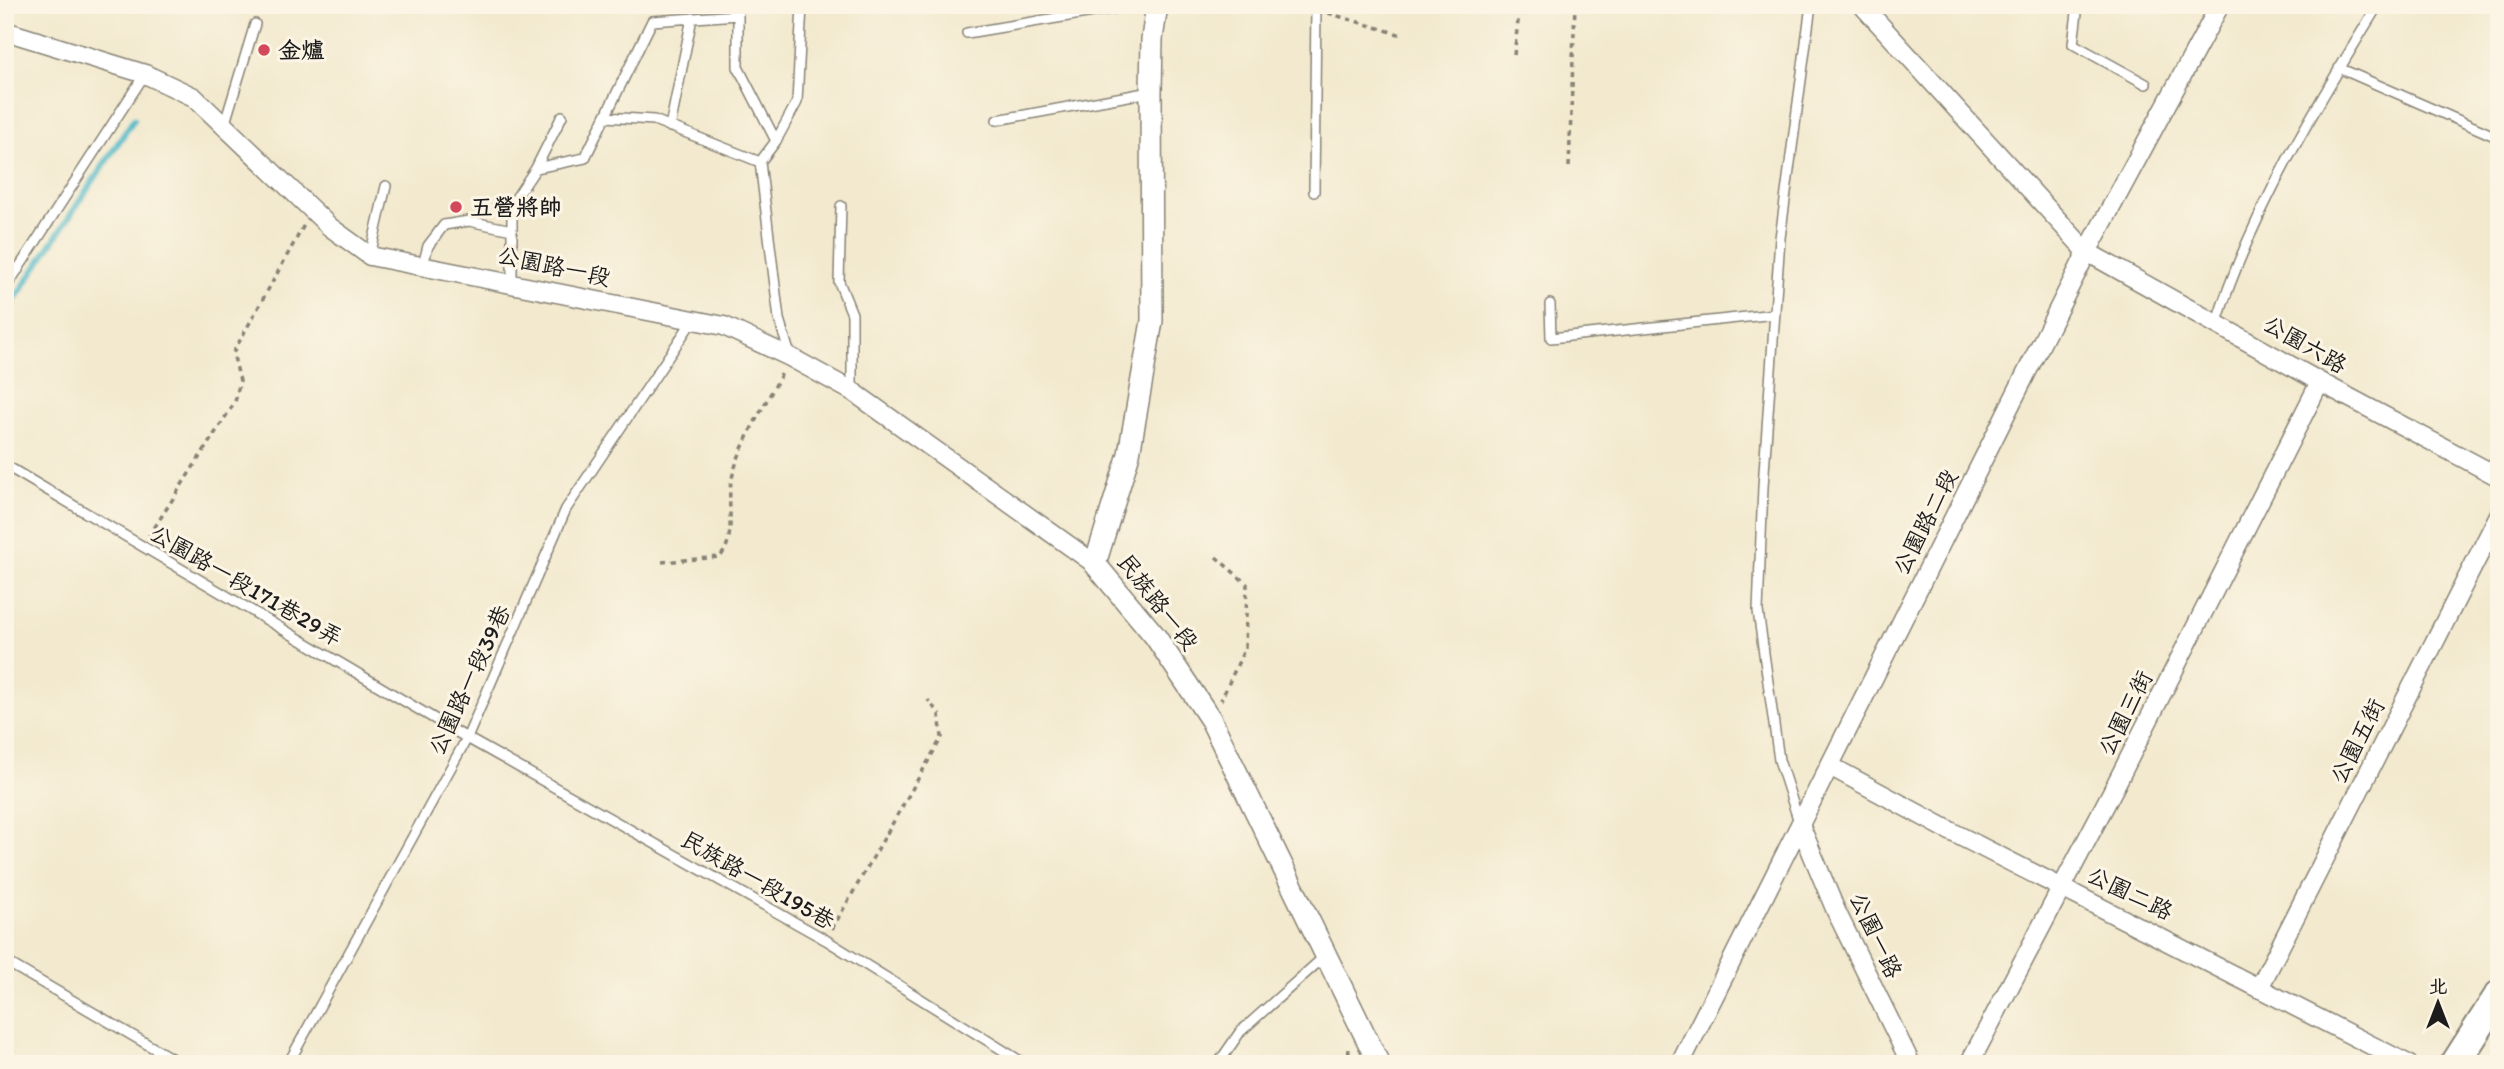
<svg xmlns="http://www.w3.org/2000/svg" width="2504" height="1069" font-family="Itim,'LXGW WenKai TC',sans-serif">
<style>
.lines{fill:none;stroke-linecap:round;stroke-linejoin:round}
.stream{stroke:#4bb7c7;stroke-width:6}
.service-casing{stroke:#878275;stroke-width:12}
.minor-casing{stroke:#878275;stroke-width:21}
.tertiary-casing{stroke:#878275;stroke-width:24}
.primary-casing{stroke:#878275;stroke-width:32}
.path{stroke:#878275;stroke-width:3.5;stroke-dasharray:5 5;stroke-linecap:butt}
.service{stroke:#fff;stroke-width:9}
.minor{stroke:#fff;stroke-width:18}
.tertiary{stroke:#fff;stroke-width:21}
.primary{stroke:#fff;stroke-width:28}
.poi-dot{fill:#d1495b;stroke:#fcf5e5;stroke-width:2.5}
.labels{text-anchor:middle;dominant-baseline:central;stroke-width:6;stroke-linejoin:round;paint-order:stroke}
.poi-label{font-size:23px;font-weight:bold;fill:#1c1c1c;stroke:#fcf5e5;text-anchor:start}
.street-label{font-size:23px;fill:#1c1c1c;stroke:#fcf5e5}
</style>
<rect width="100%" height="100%" fill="#fcf5e5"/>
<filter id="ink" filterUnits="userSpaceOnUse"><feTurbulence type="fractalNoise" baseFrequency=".0143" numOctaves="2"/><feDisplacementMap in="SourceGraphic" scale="14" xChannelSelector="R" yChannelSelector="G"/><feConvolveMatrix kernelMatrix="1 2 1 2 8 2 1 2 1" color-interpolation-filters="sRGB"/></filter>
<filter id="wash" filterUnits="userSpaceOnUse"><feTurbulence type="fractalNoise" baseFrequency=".00686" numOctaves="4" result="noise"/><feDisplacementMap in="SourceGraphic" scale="28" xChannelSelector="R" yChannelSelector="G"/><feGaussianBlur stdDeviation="1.57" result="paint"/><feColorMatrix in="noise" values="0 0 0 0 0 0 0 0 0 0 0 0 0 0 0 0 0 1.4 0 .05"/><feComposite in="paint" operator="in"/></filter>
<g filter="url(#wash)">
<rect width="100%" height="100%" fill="#f2e9ce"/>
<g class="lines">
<path class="stream" d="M5 314 134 119"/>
</g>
</g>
<g filter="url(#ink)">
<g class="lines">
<defs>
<path id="service" d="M2078 5 2073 44 2146 84
M738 15V67L776 141
M967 33 1135 5
M2339 68 2499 138
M605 117 652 21 738 15V5
M997 120 1150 92
M224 126 255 24
M670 127 692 18
M760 162 776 141 797 102 802 5
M536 168 562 116
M1314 192 1316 5
M841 206 839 282 852 314V391
M370 256 386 186
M5 263 18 270
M423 265 428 246 444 225 469 221 512 230
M512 282V204L536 168 585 158 605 117 654 120 760 162 779 319 790 355
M5 289 145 74
M1550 304 1551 338 1775 314
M2217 322C2251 212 2318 103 2378 5
M5 465 467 738 826 940 1025 1064
M1799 822 1779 760 1758 611 1763 487 1780 238 1811 5
M5 961 181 1064
M288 1064 467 738 566 509 693 320
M1218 1064 1240 1032 1325 956"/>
<path id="minor" d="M1862 5 2087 252 2320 382 2499 477
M5 31 145 74 194 97 330 227 370 256 724 326 790 357 852 391 1095 564
M1830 766 1952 832 2408 1064
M1801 827 1836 911 1911 1064
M2259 988 2499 515
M1680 1064 2087 252 2220 5
M1969 1064 2113 790 2320 382"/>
<path id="tertiary" d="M1157 5 1152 39 1151 92 1152 321 1129 454 1095 564 1155 636 1211 720 1379 1064"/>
<path id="primary" d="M2455 1064 2499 995"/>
</defs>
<use href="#service" class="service-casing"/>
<use href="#minor" class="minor-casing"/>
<use href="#tertiary" class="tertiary-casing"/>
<use href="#primary" class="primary-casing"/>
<path class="path" d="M1328 13 1402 35
M1514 55 1520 5
M1569 167 1575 5
M149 536 235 402 240 381 233 353 304 225
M1216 557 1247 584 1245 648 1221 700
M662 562 720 557C738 536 725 504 732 478 741 441 764 407 782 373
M832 929 942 737 939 714 928 700
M1348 1064 1349 1048"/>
<use href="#service" class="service"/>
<use href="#minor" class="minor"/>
<use href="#tertiary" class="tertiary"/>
<use href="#primary" class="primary"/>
</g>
</g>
<g class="poi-dot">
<circle cx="264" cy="50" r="7"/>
<circle cx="456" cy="207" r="7"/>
</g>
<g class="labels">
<g class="poi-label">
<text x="278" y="50">金爐</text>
<text x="470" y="207">五營將帥</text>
</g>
<g class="street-label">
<text transform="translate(554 266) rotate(12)">公園路一段</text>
<text transform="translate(2305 344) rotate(30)">公園六路</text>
<text transform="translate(1925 522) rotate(-63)">公園路二段</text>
<text transform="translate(246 585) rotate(30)">公園路一段171巷29弄</text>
<text transform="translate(1158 602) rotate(52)">民族路一段</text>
<text transform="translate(469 680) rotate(-65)">公園路一段39巷</text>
<text transform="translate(2125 713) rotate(-63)">公園三街</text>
<text transform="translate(2357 741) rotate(-63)">公園五街</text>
<text transform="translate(758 880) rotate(30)">民族路一段195巷</text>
<text transform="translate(2130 893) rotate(26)">公園二路</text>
<text transform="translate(1876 935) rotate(65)">公園一路</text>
</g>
</g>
<rect width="2504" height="1069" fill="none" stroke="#fcf5e5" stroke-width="28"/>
<g transform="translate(2438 1003)" stroke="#fcf5e5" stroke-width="5" paint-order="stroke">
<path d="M0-5L12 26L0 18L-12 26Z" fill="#1c1c1c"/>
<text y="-10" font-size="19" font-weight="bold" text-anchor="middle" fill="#1c1c1c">北</text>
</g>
</svg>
